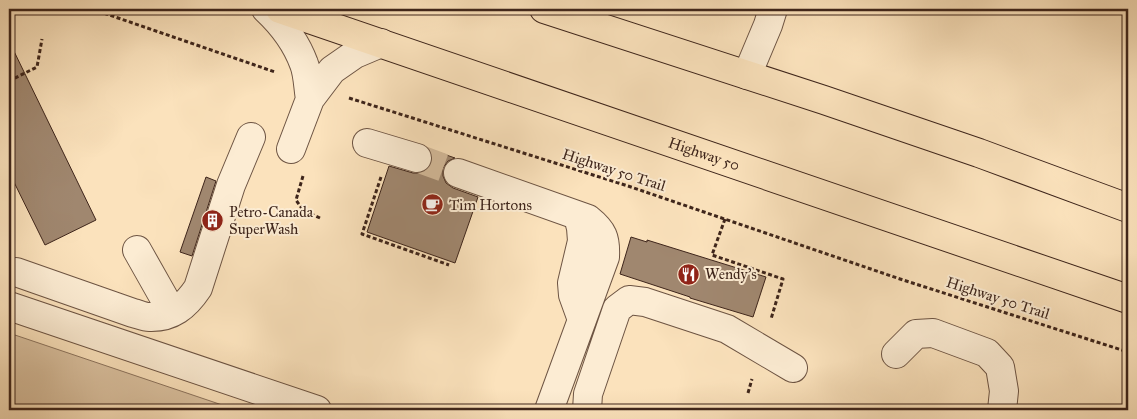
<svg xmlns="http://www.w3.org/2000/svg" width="1137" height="419" font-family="'IM FELL Great Primer',serif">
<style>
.green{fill:#dbc2a1;stroke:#8c745e}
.building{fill:#a0876f;stroke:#3e251b}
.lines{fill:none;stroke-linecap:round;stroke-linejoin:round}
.minor-tunnel{stroke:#d5bc9c;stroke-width:28;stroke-dasharray:28 14;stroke-linecap:butt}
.minor-casing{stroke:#6d5443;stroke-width:30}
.major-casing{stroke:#3e251b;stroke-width:30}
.path{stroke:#3e251b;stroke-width:3;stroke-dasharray:4 2.5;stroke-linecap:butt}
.minor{stroke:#fcecd3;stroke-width:28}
.major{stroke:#fbe2bc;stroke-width:28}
.labels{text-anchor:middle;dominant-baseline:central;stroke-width:4;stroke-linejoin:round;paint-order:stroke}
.street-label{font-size:15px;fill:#3e251b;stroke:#fcecd3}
.poi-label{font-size:15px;fill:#3e251b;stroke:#fcecd3;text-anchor:start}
</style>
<rect width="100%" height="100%" fill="#fbe2bc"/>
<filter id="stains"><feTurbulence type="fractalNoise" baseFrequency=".004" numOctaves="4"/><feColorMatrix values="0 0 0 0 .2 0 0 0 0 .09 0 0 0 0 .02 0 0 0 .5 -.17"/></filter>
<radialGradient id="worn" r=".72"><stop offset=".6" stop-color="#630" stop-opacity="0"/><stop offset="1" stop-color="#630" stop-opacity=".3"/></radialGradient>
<path class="green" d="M9 333 237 410H9Z"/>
<path class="building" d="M9 41 96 220 45 245 9 172Z
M429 149 455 158 448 161 443 168V176L446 183 453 188 478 197 455 263 367 232 389 166 413 173H421L427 170 432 163V155Z
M206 177 216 181 192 256 180 252Z
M631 237 647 242V240L766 277 753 317 690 298V297L620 274Z"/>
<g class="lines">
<path class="minor-tunnel" d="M417 158 458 173"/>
<defs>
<path id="minor" d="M266 9C282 24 296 42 304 64 308 74 308 88 310 99
M747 75 768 25 773 9
M367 143 417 158
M291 149 310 99 332 70 355 54 381 43
M458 173 588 219C603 231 606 238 605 257L549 410
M578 216 581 228 582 241 572 283 573 295 582 320
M137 250 172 312
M16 272 133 313C138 314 144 317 149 317 172 318 186 306 198 288L231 185 251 137
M9 306 317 410
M896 354 916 334 933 333 987 353 1000 367 1004 391 1002 410
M587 410 588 394 617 309 629 300 645 302 727 329 793 368"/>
<g id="major">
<path id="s1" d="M280 9 1128 299"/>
<path d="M544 9 824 100 979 153 1128 208"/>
</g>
</defs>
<use href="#minor" class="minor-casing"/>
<use href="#major" class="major-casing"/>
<path class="path" d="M92 9 275 72
M9 81 37 67 42 39
M349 98 628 186 900 279 1128 352
M303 176 296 200 303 210 320 218
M381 177 362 234 449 265
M725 219 712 255 783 279 771 319
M748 393 752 379"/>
<use href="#minor" class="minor"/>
<use href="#major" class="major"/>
</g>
<defs>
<symbol id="cafe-disc" viewBox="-11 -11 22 22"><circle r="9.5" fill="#8f2418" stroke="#fcecd3"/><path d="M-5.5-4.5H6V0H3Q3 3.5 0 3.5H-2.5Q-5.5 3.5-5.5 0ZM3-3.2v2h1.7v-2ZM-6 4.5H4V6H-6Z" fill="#fff"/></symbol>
<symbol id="building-disc" viewBox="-11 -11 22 22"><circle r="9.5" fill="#8f2418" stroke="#fcecd3"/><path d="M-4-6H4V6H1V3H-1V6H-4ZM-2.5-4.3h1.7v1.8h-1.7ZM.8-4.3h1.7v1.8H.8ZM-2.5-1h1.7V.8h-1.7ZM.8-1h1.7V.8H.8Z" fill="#fff"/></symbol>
<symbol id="restaurant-disc" viewBox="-11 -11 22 22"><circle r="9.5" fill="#8f2418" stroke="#fcecd3"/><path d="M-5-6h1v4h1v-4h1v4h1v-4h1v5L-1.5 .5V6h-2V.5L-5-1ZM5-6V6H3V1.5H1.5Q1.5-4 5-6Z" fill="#fff"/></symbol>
</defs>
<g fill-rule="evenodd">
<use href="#cafe-disc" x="420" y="192" width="25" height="25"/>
<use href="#building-disc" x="200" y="208" width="25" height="25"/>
<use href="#restaurant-disc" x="676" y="262" width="25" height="25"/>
</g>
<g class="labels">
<g class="street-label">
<text stroke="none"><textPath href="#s1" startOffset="448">Highway 50</textPath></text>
<text transform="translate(614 170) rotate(18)">Highway 50 Trail</text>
<text transform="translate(998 298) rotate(18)">Highway 50 Trail</text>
</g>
<g class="poi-label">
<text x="449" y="205">Tim Hortons</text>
<text x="229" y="212">Petro-Canada<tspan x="229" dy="17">SuperWash</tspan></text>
<text x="705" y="274">Wendy's</text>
</g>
</g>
<rect width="1137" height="419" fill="none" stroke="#fbe2bc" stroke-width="30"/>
<rect x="10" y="10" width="1117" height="399" fill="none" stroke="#3e251b" stroke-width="2.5"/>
<rect x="15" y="15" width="1107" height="389" fill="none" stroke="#3e251b"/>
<rect width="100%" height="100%" filter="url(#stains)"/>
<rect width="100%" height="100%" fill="url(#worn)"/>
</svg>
